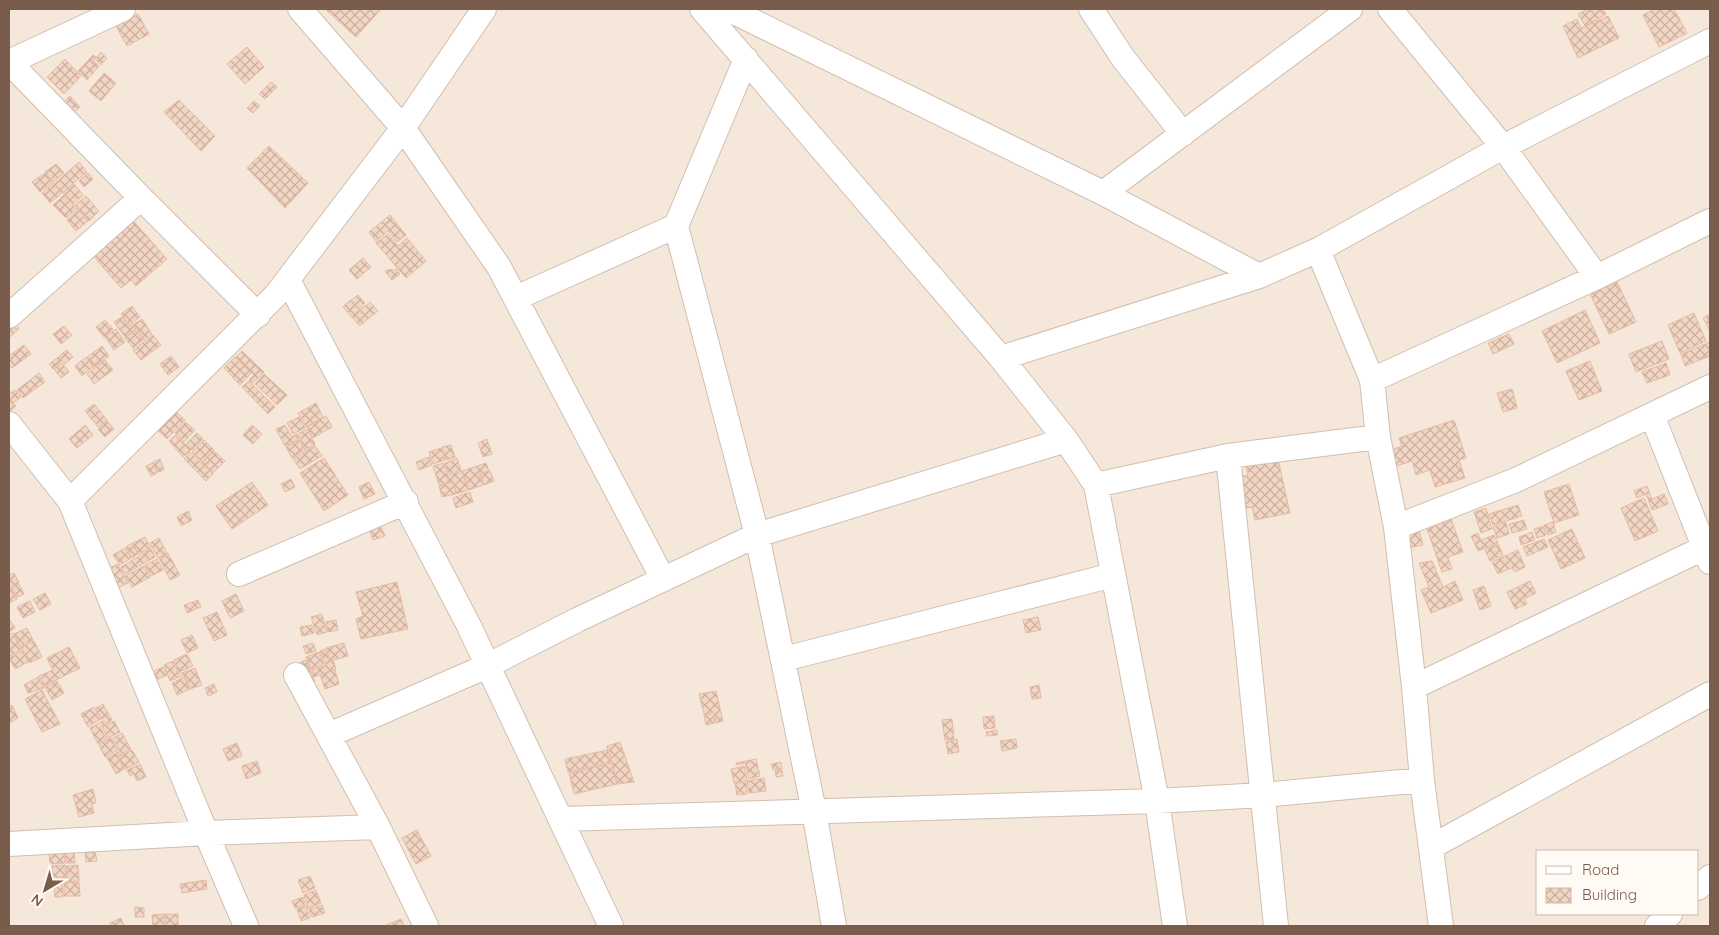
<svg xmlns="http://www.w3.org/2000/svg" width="1719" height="935" font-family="Quicksand,sans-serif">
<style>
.residential{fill:#f5e8da;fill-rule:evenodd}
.building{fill:url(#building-cross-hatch);stroke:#e6bba3}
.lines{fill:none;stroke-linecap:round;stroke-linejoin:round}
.street-casing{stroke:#d1beb0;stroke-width:26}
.street{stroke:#fff;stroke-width:24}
</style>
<defs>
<pattern id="building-cross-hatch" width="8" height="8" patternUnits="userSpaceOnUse" patternTransform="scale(1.25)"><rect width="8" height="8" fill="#f3d5c3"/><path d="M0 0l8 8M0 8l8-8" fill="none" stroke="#cab0a1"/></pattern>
</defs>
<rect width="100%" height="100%" fill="#fdf6ec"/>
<path class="residential" d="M9 9H1710V926H9ZM1538 851H1698V914H1538Z"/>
<path class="building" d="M325 9H381L356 37Z
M1588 9H1603L1606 14 1585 26 1578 14Z
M1655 9H1674L1687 33 1659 47 1643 15Z
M138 14 149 34 127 46 116 26Z
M1608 16 1619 38 1578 58 1563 26 1577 19 1581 28Z
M247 47 264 67 245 84 227 64Z
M101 52 107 58 101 65 95 59Z
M93 55 96 57 93 60 99 66 87 80 78 71Z
M65 59 81 76 64 94 47 77Z
M104 73 116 83 101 101 89 91Z
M271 82 277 87 265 99 259 94Z
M70 96 80 107 69 117 59 107Z
M179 100 215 136 201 151 164 112Z
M254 101 260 106 253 113 247 108Z
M269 146 308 183 285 208 247 168Z
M79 162 87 172 62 193 54 184Z
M56 164 64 173 53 182 45 172Z
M45 173 52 182 40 192 32 182Z
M88 173 93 179 84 187 79 181Z
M53 183 62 193 50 203 42 193Z
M74 184 83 195 73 204 63 193Z
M64 195 77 209 66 218 53 205Z
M86 196 99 211 89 221 75 205Z
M78 210 88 221 76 231 67 220Z
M390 215 406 235 397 242 388 231 376 241 369 232Z
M129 216 167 259 136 286 131 280 121 288 89 251Z
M388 234 398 246 407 238 426 261 406 278 376 243Z
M363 258 371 267 357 279 349 270Z
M392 269 393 271 396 269 400 274 392 280 385 271Z
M1617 282 1636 322 1609 334 1590 294Z
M358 295 365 303 359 309 351 300Z
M350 300 368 319 360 326 343 307Z
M370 302 378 311 368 319 360 310Z
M132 306 140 317 129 325 121 314Z
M1585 310 1600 343 1557 363 1542 331Z
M1694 313 1706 341 1680 353 1668 325Z
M1710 314V331L1703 318Z
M122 317 129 327 133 324 136 329 125 337 114 322Z
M142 319 152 334 144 340 134 324Z
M105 320 113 329 104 337 96 327Z
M12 324 16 329 18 327 19 329 10 337 9 327Z
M64 326 72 335 61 344 53 334Z
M116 329 125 342 114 350 105 337Z
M136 330 143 340 133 348 125 338Z
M1509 334 1514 344 1493 354 1488 343Z
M153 335 161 345 141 360 133 350Z
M1662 341 1669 359 1636 372 1629 354Z
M1710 342V356L1685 366 1681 354Z
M24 345 31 354 12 368 9 365V356Z
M102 346 109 356 94 367 87 357Z
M67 350 73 357 65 364 59 356Z
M242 351 264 372 253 383 249 380 254 375 236 357Z
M171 356 179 367 168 375 160 364Z
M58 357 62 361 53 369 49 364Z
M86 357 93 367 82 376 75 366Z
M235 357 251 373 240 385 224 368Z
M105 360 113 370 94 384 87 374Z
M1590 361 1602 391 1579 400 1566 371Z
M62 363 69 372 61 378 54 369Z
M1666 363 1670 375 1647 383 1642 372Z
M39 373 45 382 23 398 17 390Z
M264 374 287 395 277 405 255 384Z
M249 381 275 407 268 414 242 387Z
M1512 389 1517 408 1503 412 1497 393Z
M15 390 21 397 13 403 16 406 9 412V394Z
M316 403 323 417 306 427 298 413Z
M94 404 107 420 98 427 85 411Z
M173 409 185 420 167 439 154 427Z
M326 416 332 427 313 438 307 427Z
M299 417 305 428 293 434 287 423Z
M1454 420 1466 458 1459 460 1465 478 1435 487 1430 470 1416 475 1412 461 1390 468 1385 452 1402 446 1399 438Z
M107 421 114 429 105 437 98 429Z
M185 422 195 430 184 442 175 433Z
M85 425 93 435 77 448 69 439Z
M252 425 262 434 253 444 243 435Z
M285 425 292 437 297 434 299 439 285 446 276 429Z
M307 429 313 441 310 443 314 441 315 445 305 450 298 434Z
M197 433 203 439 192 450 186 444Z
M175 435 191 450 183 457 169 441Z
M487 439 492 454 483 457 478 443Z
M204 440 214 450 202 462 192 452Z
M299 440 305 450 292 458 286 447Z
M451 445 455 457 446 460 442 447Z
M315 446 322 456 300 469 293 459Z
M441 448 445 460 433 464 429 452Z
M214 451 225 461 213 473 202 463Z
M190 452 213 474 206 481 184 459Z
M429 457 432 465 419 470 416 462Z
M324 458 348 495 324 511 300 473Z
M457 458 461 470 449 474 445 463Z
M160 459 164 470 158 472 153 462Z
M1278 459 1290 513 1255 520 1252 507 1242 509 1235 478 1248 475 1246 466Z
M153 463 157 473 151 476 146 466Z
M444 463 448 476 462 471 468 490 457 494 453 481 439 485 433 466Z
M486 463 489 471 479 474 483 485 469 490 462 471Z
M490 471 494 481 484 485 480 475Z
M291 479 295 487 285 492 281 484Z
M252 482 268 505 232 529 216 506Z
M369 482 375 494 364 499 359 487Z
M453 482 456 494 442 497 439 486Z
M1569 484 1579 515 1554 523 1544 492Z
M1647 486 1652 499 1664 494 1668 504 1652 510 1646 494 1637 498 1634 491Z
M470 492 473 502 456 508 453 498Z
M1644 498 1658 531 1635 541 1621 508Z
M1518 505 1522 516 1493 525 1489 514Z
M1486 508 1492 529 1481 533 1474 512Z
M188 511 192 520 181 526 177 517Z
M1449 513 1463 552 1448 557 1452 569 1442 572 1427 529 1437 525 1435 518Z
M1524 520 1527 529 1512 533 1509 524Z
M379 522 385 536 373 540 368 526Z
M1506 522 1509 534 1497 538 1493 527Z
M1553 522 1556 532 1548 535 1544 525Z
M1417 524 1423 545 1407 548 1402 527Z
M1543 526 1546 535 1537 538 1534 529Z
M1572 529 1585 558 1561 569 1548 540Z
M1532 532 1535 540 1521 545 1519 537Z
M1478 533 1481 540 1494 535 1498 543 1478 551 1471 536Z
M145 537 151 548 139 554 133 543Z
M159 538 167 553 158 558 150 543Z
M1544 539 1548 547 1527 556 1523 547Z
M132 543 138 554 132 558 126 547Z
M1498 544 1503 555 1490 561 1485 550Z
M125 548 131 558 120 565 113 555Z
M151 549 155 557 125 574 121 567Z
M1518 550 1525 567 1515 572 1511 568 1498 574 1492 562Z
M168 553 180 575 170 580 159 558Z
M157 559 163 570 151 576 145 565Z
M1432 561 1443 587 1455 581 1463 600 1431 613 1421 590 1429 587 1419 563Z
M118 564 128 583 114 590 106 570Z
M144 566 150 577 132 587 125 576Z
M14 573 19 583 9 588V575Z
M1530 581 1536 593 1524 599 1527 604 1515 609 1507 592Z
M397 582 408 629 361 639 356 619 363 616 356 592Z
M19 584 24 594 17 597 12 587Z
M1484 586 1491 606 1480 610 1473 590Z
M11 588 17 599 9 603V589Z
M45 593 51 604 40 610 33 599Z
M236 594 244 611 230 618 222 601Z
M198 600 201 607 187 613 184 605Z
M30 601 35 612 23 618 17 607Z
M217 612 227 635 214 641 203 618Z
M322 614 327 632 317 635 311 617Z
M1038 617 1041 630 1026 633 1023 620Z
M9 620H10L15 628 9 632Z
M336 620 338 630 328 632 326 622Z
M312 625 314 633 302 636 300 627Z
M27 628 33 640 20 646 14 634Z
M13 633 21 650 9 657V635Z
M192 635 198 648 187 653 181 640Z
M34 641 42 657 29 663 21 647Z
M313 643 316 651 306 654 303 646Z
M344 643 348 656 330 661 326 648Z
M69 647 80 668 44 686 39 676 53 670 47 658Z
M325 649 330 662 333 660 336 669 314 677 312 670 326 665 320 651Z
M23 651 28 662 15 669 9 658Z
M319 652 324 664 311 669 306 657Z
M187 654 193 666 179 672 174 660Z
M306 660 315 681 312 684 307 683 299 663Z
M173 661 179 674 195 668 202 685 190 689 184 675 170 681 164 665Z
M163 667 167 675 154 681 150 673Z
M335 670 339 684 325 689 320 675Z
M38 677 44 688 28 693 24 685Z
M184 677 190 689 177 695 172 683Z
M57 681 64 693 52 700 45 687Z
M214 684 217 692 208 696 205 688Z
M1039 685 1041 698 1032 699 1030 687Z
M42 690 60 724 42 732 25 699Z
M716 691 723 721 716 723 714 712 704 714 699 694Z
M103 704 112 720 100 727 107 739 98 744 90 728 103 721 96 708Z
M12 705 18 718 9 723V707Z
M94 707 101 719 88 727 81 714Z
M713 714 715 723 706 725 704 715Z
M994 716 995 728 984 729 983 717Z
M952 719 954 739 945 740 942 720Z
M114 721 120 732 108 738 102 727Z
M997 730V735L987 736 986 732Z
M122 733 131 749 117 756 124 769 116 774 107 758 120 751 113 738Z
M111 738 118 750 105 757 99 745Z
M957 739 959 752 948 754 946 742Z
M1016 739 1017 748 1002 751 1000 741Z
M620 742 634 782 617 784 609 748 607 749V746Z
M237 743 242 756 228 761 223 749Z
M132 750 139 762 125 769 118 757Z
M608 750 611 762 568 772 565 759Z
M756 759 760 776 749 779 745 763 737 765 736 763Z
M257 761 261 773 246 779 242 766Z
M781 762 782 769 773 770 771 764Z
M612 763 617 784 574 794 569 773Z
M140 764 146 777 137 781 134 774 130 776 127 770Z
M744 766 747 780 734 783 731 769Z
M782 770 783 776 776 777 775 771Z
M764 778 766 791 749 793 747 781Z
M746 782 747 794 737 795 735 783Z
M93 789 96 803 92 804 94 813 79 817 73 795Z
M417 830 431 856 416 864 402 838Z
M74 849 75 863H66L65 850Z
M64 850 65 863 50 864 49 851Z
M95 852 97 861 86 862 85 853Z
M65 865 66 877 53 878 52 866Z
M78 865 79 881 62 882V878H67L66 866Z
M310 876 315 888 303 893 298 880Z
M62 880 63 897H55L54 881Z
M206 880 207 889 182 893 180 884Z
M79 882 80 896H64V883Z
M316 890 321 903 308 908 304 895Z
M303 897 305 905 295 908 292 901Z
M322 905 325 913 312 917 309 909Z
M306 906 310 918 301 921 297 909Z
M135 907 144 908V917H135Z
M164 914V926H153L152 915Z
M165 914H178V926H166Z
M121 918 124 926H111L110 923Z
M401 919 404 926H387L386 925Z"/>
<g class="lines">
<defs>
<path id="street" d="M300 9 403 128 499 267 663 579
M702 9 1001 358 1066 440 1096 485 1157 801 1175 926
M728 9 1103 193 1259 276
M1091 9 1123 58 1183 134
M1390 9 1503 147 1597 277
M9 62 141 198 258 315
M9 62 123 9
M1103 193 1350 9
M676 226 757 535 814 811 834 926
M1318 250 1372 380 1378 437 1396 527 1414 687 1422 780 1441 926
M288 280 468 624 611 926
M516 298 676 226 746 59
M9 316 141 198
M1001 358 1259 276 1318 250 1503 147 1710 41
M1372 380 1597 277 1710 221
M1652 415 1710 562
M9 424 70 501 206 833 246 926
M1228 456 1276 926
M1096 485 1228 456 1378 437
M70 501 276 295 403 128 484 9
M1396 527 1516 480 1710 387
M239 574 406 502
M784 659 1113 575
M296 675 378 827 426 926
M1414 687 1710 545
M329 735 487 666 577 620 757 535 1066 440
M562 819 1157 801 1263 795 1422 780
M9 844 206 833 378 827
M1431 847 1710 694
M1698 888 1710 877
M1657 926 1670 914"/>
</defs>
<use href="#street" class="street-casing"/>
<use href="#street" class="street"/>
</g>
<rect width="1719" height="935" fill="none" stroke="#7a5c4d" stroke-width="20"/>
<rect x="1536" y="850" width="162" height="65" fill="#fffaf3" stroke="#cabbb1"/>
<rect x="1546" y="866" width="25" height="8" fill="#ffffff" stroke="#cabbb1"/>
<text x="1582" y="875" font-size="15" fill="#7a5c4d">Road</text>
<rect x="1546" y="888" width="25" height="15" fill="url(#building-cross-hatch)" stroke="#cabbb1"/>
<text x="1582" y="900" font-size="15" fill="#7a5c4d">Building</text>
<g transform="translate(45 890) rotate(218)" stroke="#fffaf3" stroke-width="4" paint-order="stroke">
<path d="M0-4L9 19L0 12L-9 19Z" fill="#7a5c4d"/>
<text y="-8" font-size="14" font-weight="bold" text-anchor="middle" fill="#7a5c4d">N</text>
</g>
</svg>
